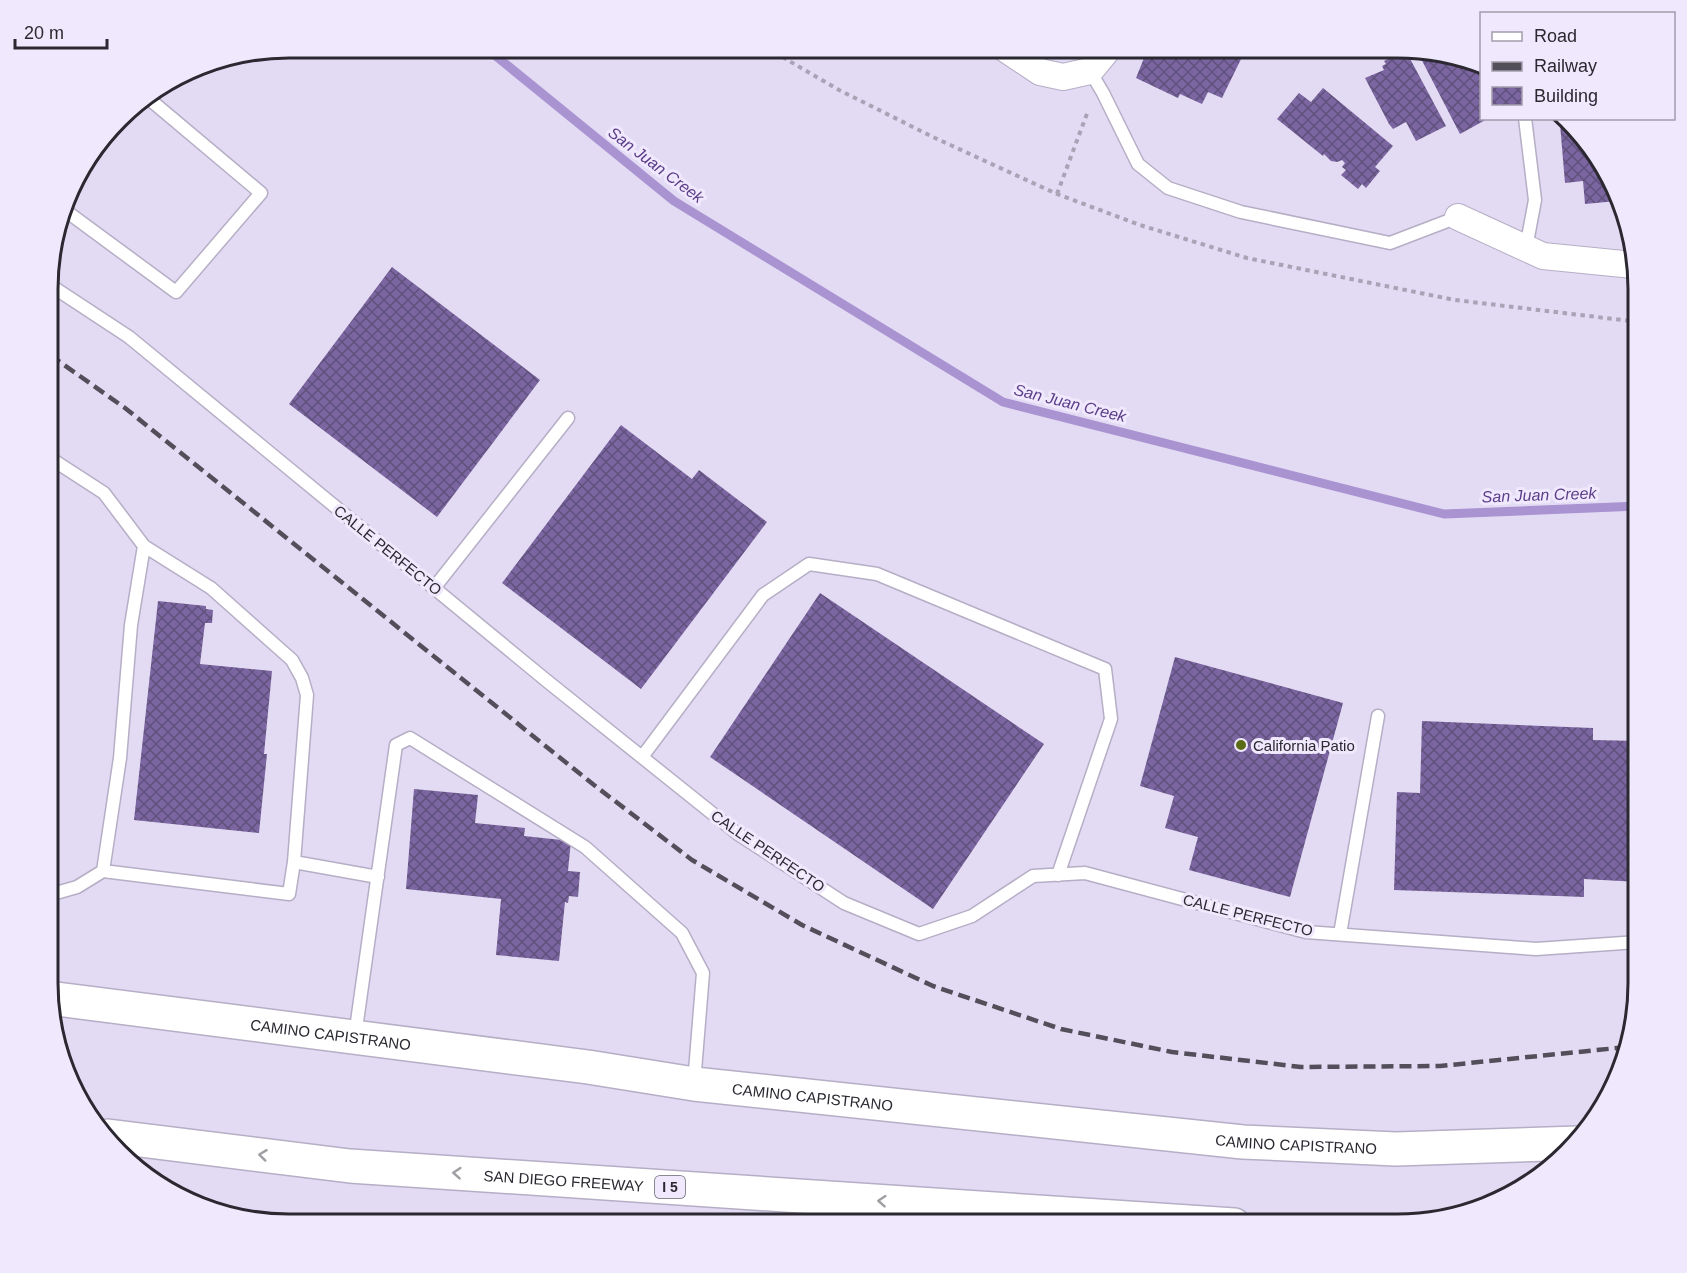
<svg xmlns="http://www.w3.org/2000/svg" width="1687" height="1273" font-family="Helvetica,sans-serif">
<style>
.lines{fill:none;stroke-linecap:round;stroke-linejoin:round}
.stream{stroke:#a993d1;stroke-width:9}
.building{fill:url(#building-cross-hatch)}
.lane-casing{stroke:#b5aec5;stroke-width:15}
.street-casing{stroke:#b5aec5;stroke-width:28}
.secondary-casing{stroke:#b5aec5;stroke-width:36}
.highway-casing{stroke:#b5aec5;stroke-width:36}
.path{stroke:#a9a3b6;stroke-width:4;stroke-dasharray:4.5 4.5;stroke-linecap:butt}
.lane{stroke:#fff;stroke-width:12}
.street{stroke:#fff;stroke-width:26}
.secondary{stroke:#fff;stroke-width:33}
.highway{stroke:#fff;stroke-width:33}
.rail{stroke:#524e5a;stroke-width:4.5;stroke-dasharray:12 6;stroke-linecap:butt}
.oneway{stroke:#a09ea2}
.poi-dot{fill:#5b6b16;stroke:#f0e9fd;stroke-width:2}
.labels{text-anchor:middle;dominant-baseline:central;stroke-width:6;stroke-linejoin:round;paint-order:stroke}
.shield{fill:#f0e9fd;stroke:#66626e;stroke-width:1.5}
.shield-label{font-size:14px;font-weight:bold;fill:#2b2831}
.street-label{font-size:15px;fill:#2b2831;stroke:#f0e9fd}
.poi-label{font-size:15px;fill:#2b2831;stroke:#f0e9fd;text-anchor:start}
.water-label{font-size:16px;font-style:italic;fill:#5b3d88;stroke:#f0e9fd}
.rim{fill:none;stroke:#2b2831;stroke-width:3}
</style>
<defs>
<pattern id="building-cross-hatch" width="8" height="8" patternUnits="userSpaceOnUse" patternTransform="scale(1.5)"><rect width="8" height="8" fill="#7c66a1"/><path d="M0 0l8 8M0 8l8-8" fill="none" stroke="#60507c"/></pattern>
</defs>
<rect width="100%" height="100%" fill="#e3dbf4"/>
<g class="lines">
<path class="stream" d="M486 48 674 201 1003 402 1444 514 1639 506"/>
</g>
<path class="building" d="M1148 48H1224L1242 57 1222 98 1208 92 1202 104 1180 94 1178 98 1136 78Z
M1416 49 1482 64V118H1489L1460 134Z
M1399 53 1401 56 1407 53 1446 126 1416 141 1406 122 1393 129 1389 124 1365 78 1384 70 1382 66 1386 64 1384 61Z
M1323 88 1393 146 1375 167 1380 171 1366 188 1362 184 1358 189 1341 175 1346 170 1342 167 1345 163 1342 160 1337 162 1331 161 1324 154 1323 156 1277 119 1299 93 1311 102Z
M1568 123 1614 183 1617 201 1585 204 1583 181 1565 183 1560 124Z
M392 267 540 380 437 517 289 404Z
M621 425 692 479 699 470 767 522 641 689 502 583Z
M820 593 1044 744 933 909 710 757Z
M158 601 206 606V609L213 610 212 623H205L200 664 272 671 264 754H267L259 833 134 820Z
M1175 657 1343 703 1290 897 1189 870 1198 837 1165 828 1174 796 1140 786Z
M1422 721 1593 728V740L1639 741V882L1584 879V897L1394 890 1397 792 1420 793Z
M414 789 478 795 475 823 525 828 524 836 571 841 568 871 580 872 578 897 569 896 568 903 565 902 559 961 496 955 501 899 406 889Z"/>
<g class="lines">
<defs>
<path id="lane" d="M1090 71 1103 93 1138 164 1168 188 1241 212 1390 243 1458 217
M1525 118 1535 200 1526 248
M66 211 176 292 261 193 148 98
M50 285 129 337 547 681 738 834 844 903 919 934 972 916 1033 876 1085 873 1306 932 1536 949 1638 942
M50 458 104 493 144 546
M434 588 568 418
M642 757 763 595 809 564 877 574 1105 669 1111 719 1058 875
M294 862 307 695 302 678 292 660 211 588 144 546 131 625 120 758 103 871 289 894 294 862 378 877
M49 895 77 887 103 871
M1340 934 1378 716
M355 1036 396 745 410 738 585 847 682 933 703 973 694 1083"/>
<path id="street" d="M1004 48 1040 72 1063 77 1090 71 1109 48
M1458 217 1543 256 1633 265"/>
<g id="secondary">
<path id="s1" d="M49 998 588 1067 694 1084 1243 1142 1396 1149 1578 1143"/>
</g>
<g id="highway">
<path id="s2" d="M108 1136 350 1166 1234 1225"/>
</g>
</defs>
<use href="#lane" class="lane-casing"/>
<use href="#street" class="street-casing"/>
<use href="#secondary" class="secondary-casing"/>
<use href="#highway" class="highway-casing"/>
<path class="path" d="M767 48 839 90 935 138 1057 194 1140 225 1247 258 1455 300 1639 322
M1057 194 1088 111"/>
<use href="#lane" class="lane"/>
<use href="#street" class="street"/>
<use href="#secondary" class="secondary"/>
<use href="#highway" class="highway"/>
<path class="rail" d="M50 355 125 408 594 785 692 860 802 925 933 986 1061 1029 1172 1052 1301 1067 1440 1066 1627 1047"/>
</g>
<defs><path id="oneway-chevron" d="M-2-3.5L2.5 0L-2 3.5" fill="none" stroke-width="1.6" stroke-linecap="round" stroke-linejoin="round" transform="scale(1.5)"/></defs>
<g class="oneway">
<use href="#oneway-chevron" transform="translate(263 1155) rotate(-173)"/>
<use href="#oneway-chevron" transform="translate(457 1173) rotate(-176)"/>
<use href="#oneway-chevron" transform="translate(882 1201) rotate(-176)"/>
</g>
<circle class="poi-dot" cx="1241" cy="745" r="6"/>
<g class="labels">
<rect class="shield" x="655" y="1176" width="30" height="22" rx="4.5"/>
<g class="shield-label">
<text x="670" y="1187">I 5</text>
</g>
<g class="street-label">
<text transform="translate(388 550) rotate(39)">CALLE PERFECTO</text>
<text transform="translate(768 851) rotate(34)">CALLE PERFECTO</text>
<text transform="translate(1248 915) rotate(14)">CALLE PERFECTO</text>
<text stroke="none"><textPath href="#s1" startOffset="284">CAMINO CAPISTRANO</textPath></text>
<text stroke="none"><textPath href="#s1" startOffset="770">CAMINO CAPISTRANO</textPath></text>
<text stroke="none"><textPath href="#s1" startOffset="1256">CAMINO CAPISTRANO</textPath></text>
<text stroke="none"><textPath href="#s2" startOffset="458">SAN DIEGO FREEWAY</textPath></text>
</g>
<g class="poi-label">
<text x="1253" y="745">California Patio</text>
</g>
<g class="water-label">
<text transform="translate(656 165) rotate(37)">San Juan Creek</text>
<text transform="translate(1070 403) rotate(14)">San Juan Creek</text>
<text transform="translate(1539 495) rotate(-2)">San Juan Creek</text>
</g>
</g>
<path d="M0 0H1687V1273H0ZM289 58H1397A231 231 0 0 1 1628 289V983A231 231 0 0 1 1397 1214H289A231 231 0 0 1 58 983V289A231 231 0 0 1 289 58Z" fill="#f0e9fd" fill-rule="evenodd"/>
<path class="rim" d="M289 58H1397A231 231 0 0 1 1628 289V983A231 231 0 0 1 1397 1214H289A231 231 0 0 1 58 983V289A231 231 0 0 1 289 58Z"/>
<rect x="1480" y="12" width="195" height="108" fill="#f0e9fd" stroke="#a19cab" stroke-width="1.5"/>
<rect x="1492" y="32" width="30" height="9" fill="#ffffff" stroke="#a19cab" stroke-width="1.5"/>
<text x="1534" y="42" font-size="18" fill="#2b2831">Road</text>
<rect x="1492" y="62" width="30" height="9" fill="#524e5a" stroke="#a19cab" stroke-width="1.5"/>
<text x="1534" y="72" font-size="18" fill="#2b2831">Railway</text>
<rect x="1492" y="87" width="30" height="18" fill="url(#building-cross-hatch)" stroke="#a19cab" stroke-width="1.5"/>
<text x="1534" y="102" font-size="18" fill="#2b2831">Building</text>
<path d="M15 39v9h92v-9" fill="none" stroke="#2b2831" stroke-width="3"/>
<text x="24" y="39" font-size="18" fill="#2b2831" stroke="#f0e9fd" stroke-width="4.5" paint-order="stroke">20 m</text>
</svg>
